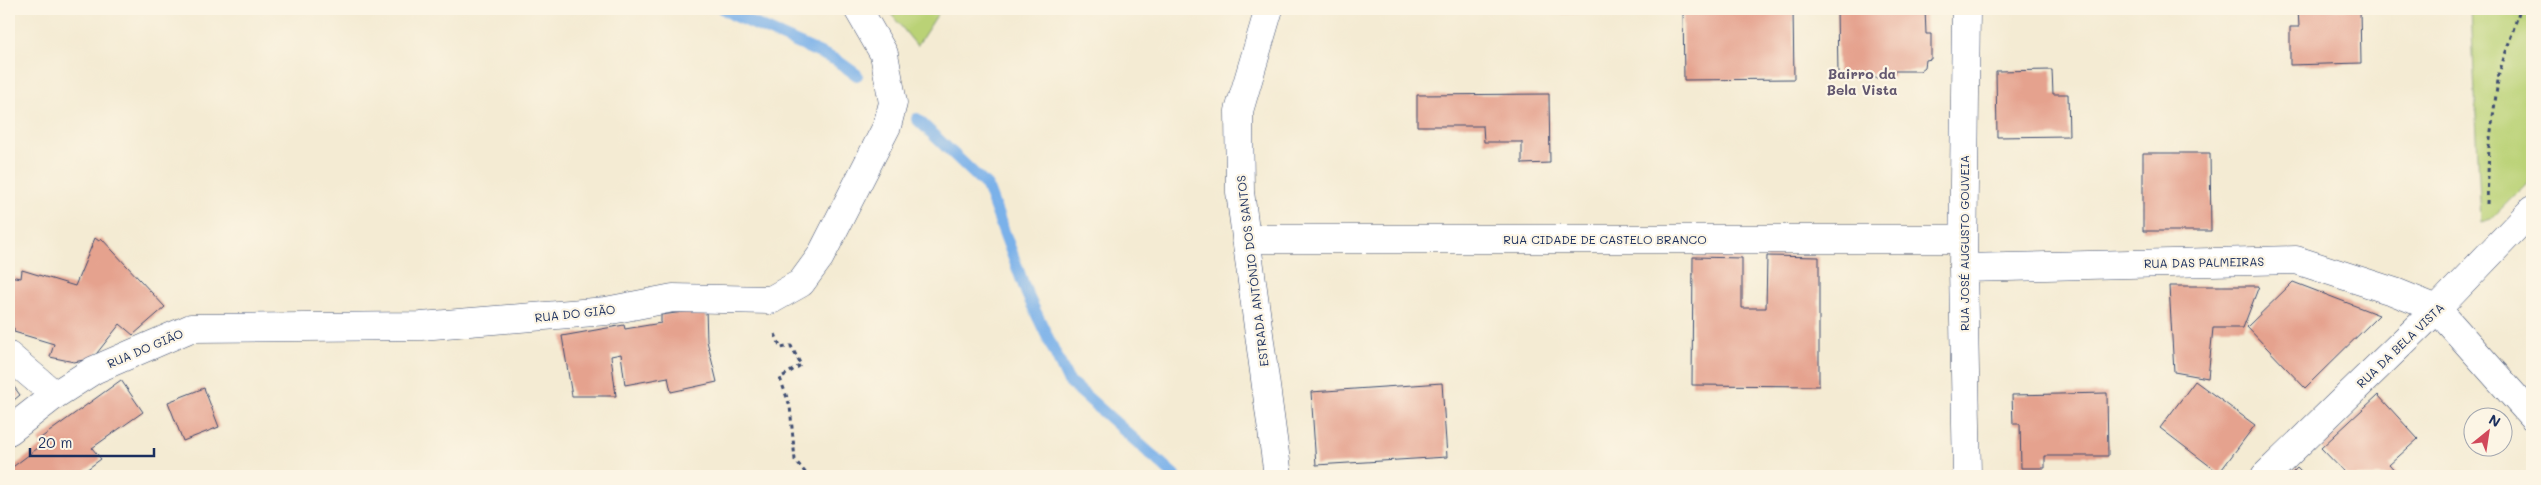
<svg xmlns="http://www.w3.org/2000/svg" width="2541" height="485" font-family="Mali,sans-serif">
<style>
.green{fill:#bad276;stroke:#6a806a}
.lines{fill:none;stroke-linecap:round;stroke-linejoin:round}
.stream{stroke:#7ab1e9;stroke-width:12}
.building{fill:#e5a28e}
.minor-casing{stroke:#3c4b70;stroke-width:29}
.path{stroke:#3c4b70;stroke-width:3;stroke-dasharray:4 4;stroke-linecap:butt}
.minor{stroke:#fff;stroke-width:28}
.labels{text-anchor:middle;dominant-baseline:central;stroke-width:4.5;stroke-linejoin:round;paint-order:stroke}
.street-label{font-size:12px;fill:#1b2f5e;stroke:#fcf5e5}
.neighbourhood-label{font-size:14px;font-weight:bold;fill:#62576f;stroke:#fcf5e5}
</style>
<rect width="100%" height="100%" fill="#fcf5e5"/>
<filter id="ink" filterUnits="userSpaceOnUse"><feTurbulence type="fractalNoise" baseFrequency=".02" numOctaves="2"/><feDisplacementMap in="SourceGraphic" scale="10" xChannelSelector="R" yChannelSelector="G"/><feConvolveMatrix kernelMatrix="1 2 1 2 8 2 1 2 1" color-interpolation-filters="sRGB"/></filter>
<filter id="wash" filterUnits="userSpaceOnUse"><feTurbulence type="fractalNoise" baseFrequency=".0096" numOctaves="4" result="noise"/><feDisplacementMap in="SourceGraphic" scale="20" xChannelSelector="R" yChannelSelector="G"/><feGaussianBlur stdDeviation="1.12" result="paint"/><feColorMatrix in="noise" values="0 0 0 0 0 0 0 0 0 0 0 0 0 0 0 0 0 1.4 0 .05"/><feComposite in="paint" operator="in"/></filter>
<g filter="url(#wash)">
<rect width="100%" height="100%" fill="#f4ebd3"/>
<path class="green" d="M887 9H941L917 46Z
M2471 9H2532V178L2491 219 2481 222Z"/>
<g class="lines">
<path class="stream" d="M724 9 734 15 836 60 857 75
M917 119 987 186 1027 294 1068 380 1175 476"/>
</g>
<g id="blocks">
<path class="building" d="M1563 9H1654V10L1562 14Z
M1683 9H1793L1794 79 1684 80Z
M1837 9H1925L1926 34H1931V59L1926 60 1925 67 1920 71H1894V77L1875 78 1873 73 1838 75Z
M2298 9H2360L2361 63 2290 65V27H2299Z
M2052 70 2053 94H2068L2069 136 1997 137 1996 71Z
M1549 94 1550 163 1522 164V142H1484L1483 126H1417V95Z
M2143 153H2210L2211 231H2143Z
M95 238 99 241 101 238 165 307 133 335 120 324 93 358 74 362 50 357 54 344 14 332V328L9 327V276L21 278 22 270 75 286Z
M1767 256 1819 257V386L1692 385 1693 257 1742 258V308H1766Z
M2293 282 2379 315 2305 388 2247 327Z
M2169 286H2259L2243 328H2213L2208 378 2174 372Z
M706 309 707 341 717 382 671 392 668 377 625 385 621 354 611 356 616 396H572L562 336 624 325 625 329 661 323V315Z
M9 380 20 395 9 404Z
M121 380 143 412 92 448 101 459 78 476H16L10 469 42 445 38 440Z
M2195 381 2255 425 2219 473 2160 428Z
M1442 383 1447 457 1316 465 1311 392Z
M204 388 219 427 183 441 168 402Z
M2107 393 2108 456H2045V468H2021L2020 424H2013L2012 395Z
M2378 395 2418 439 2389 465 2399 476H2348L2321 448Z
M2297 468 2305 476H2289Z"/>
</g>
</g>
<g filter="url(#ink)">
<use href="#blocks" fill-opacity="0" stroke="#3c4b70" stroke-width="1"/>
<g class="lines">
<defs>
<path id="minor" d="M1269 9 1239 111 1240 192 1278 476
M1966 9 1963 268 1967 476
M1246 239H1963
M1963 268 2296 260 2395 292 2437 309 2532 416
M9 356 55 395
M9 431 55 395 94 370 191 328 421 326 606 311 673 298 771 300 801 283 820 257 887 126 893 103 884 54 858 9
M2265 476 2437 309 2532 210"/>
</defs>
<use href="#minor" class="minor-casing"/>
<path class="path" d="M2487 204 2489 146 2499 73 2520 9
M775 334 781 348 791 346 801 365 780 378 790 406 795 460 808 476"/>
<use href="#minor" class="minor"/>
</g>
</g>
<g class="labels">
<g class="street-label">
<text x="1605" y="239">RUA CIDADE DE CASTELO BRANCO</text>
<text transform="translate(1964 243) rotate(-90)">RUA JOSÉ AUGUSTO GOUVEIA</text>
<text transform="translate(2204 262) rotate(-1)">RUA DAS PALMEIRAS</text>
<text transform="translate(1252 271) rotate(-97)">ESTRADA ANTÓNIO DOS SANTOS</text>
<text transform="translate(575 313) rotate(-6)">RUA DO GIÃO</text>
<text transform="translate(2400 345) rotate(-44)">RUA DA BELA VISTA</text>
<text transform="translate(145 348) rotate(-23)">RUA DO GIÃO</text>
</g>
<g class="neighbourhood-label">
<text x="1862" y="73">Bairro da<tspan x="1862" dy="16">Bela Vista</tspan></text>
</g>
</g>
<rect width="2541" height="485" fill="none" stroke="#fcf5e5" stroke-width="30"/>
<g transform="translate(2488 432) rotate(30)"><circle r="24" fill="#fcf5e5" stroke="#a2a6af"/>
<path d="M0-4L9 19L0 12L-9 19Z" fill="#d1495b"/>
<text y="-8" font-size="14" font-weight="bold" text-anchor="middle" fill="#1b2f5e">N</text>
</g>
<path d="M30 448v8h124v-8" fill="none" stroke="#1b2f5e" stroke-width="2.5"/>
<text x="38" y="448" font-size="15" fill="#1b2f5e" stroke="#fcf5e5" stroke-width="4" paint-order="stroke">20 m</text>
</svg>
